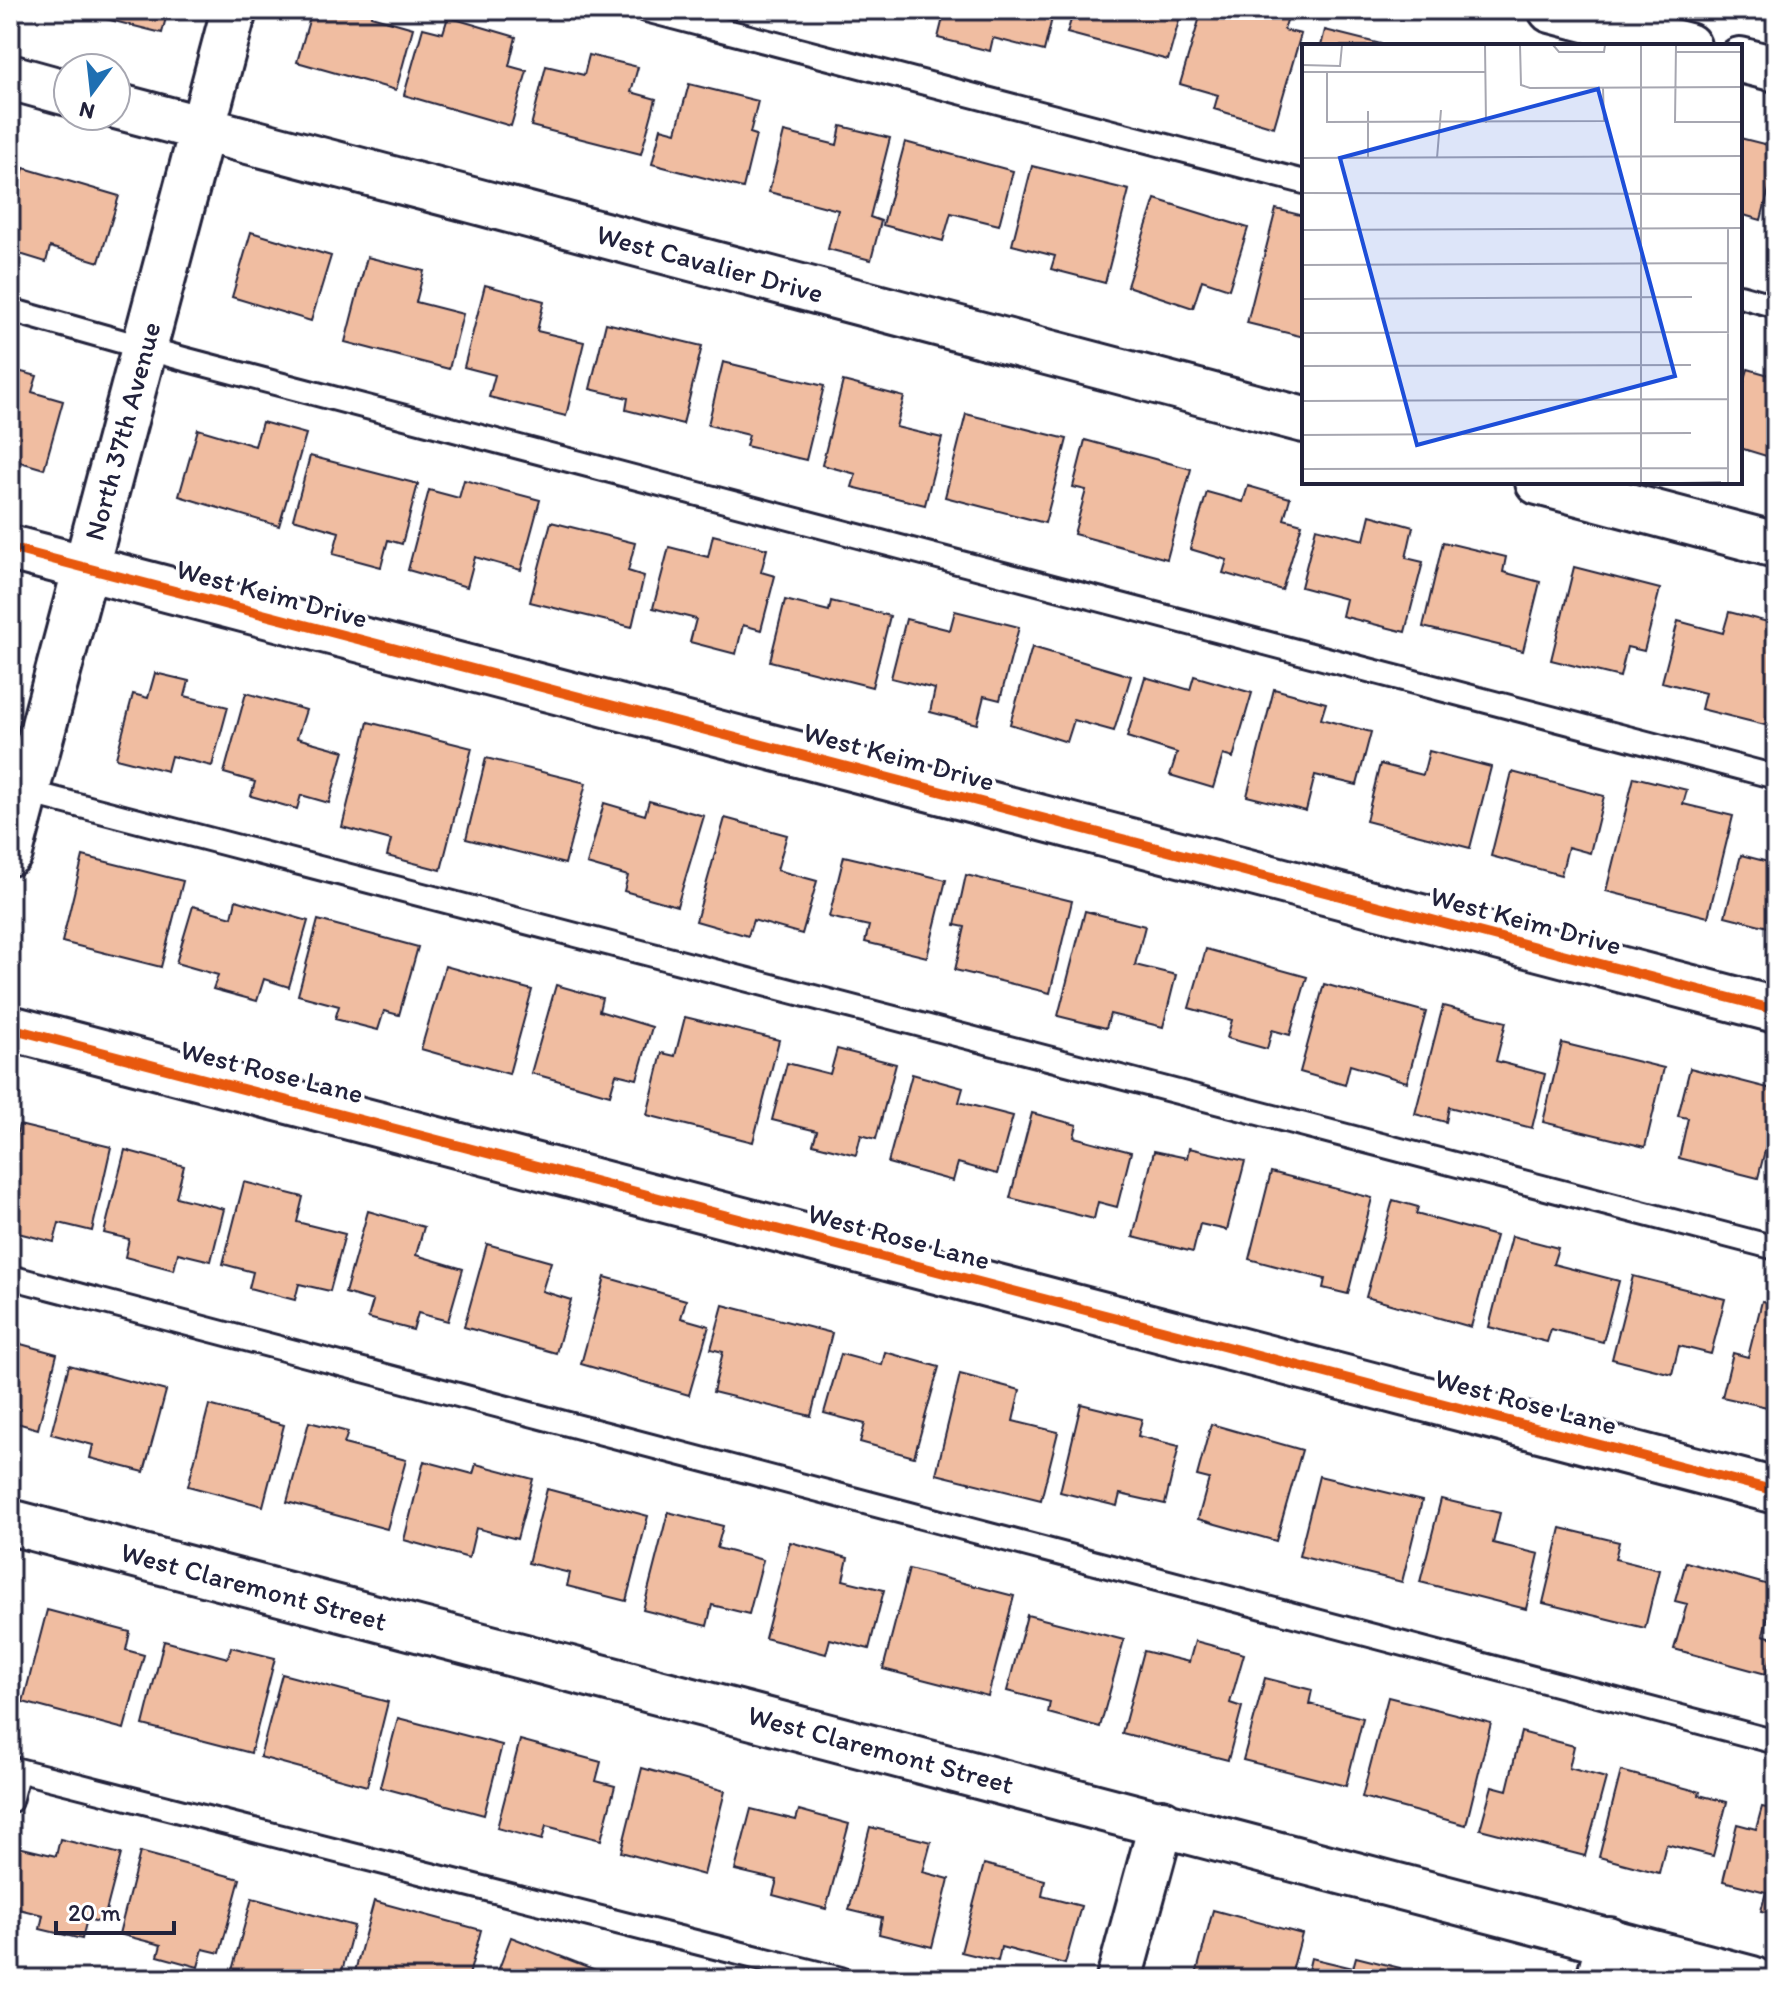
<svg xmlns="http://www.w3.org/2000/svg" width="1786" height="1989" font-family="Itim,sans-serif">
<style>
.building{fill:#f0bda1;stroke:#22223b;stroke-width:2}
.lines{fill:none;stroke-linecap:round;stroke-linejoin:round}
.service-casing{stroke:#22223b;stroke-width:28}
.minor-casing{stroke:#22223b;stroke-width:50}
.service{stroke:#fff;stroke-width:22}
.minor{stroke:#fff;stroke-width:44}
.cycleway-casing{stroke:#fff;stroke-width:15}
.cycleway{stroke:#e8590c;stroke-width:10}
.labels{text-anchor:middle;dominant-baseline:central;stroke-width:7;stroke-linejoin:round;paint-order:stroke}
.street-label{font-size:28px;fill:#22223b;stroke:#fff}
.inset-road{fill:none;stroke:#a7a7b1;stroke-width:2}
.view{fill:#1d4ed8;fill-opacity:0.15;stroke:#1d4ed8;stroke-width:4}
.inset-edge{fill:none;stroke:#22223b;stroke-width:4}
</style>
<rect width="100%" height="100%" fill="#fff"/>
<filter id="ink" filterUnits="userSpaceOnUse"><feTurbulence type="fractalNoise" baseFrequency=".0125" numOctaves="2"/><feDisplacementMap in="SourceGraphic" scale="16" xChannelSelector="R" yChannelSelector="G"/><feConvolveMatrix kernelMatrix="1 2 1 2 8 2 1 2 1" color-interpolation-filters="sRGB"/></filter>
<g filter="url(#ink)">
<path class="building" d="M70 10H168L162 33Z
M312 10H373L371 16 413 28 396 90 297 62Z
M945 10H1054L1044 51 993 38 990 51 938 38Z
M1074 10H1182L1168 60 1067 33Z
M1202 10H1275L1289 14 1284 30 1301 34 1274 127 1214 109 1218 95 1180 84Z
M448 17 516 37 509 66 527 71 511 126 404 95 423 28 443 33Z
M1325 30 1381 44V46H1321Z
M589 55 638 67 631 92 656 99 641 154 531 126 546 66 584 75Z
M689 84 758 101 750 133 756 135 743 188 652 164 661 128 676 132Z
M841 126 890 138 870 217 881 221 871 260 828 249 838 210 769 192 784 132 837 145Z
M1740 138 1776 147V162L1761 220 1740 214Z
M905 142 1013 171 999 225 951 213 943 241 883 225Z
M1032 166 1129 190 1105 283 1051 269 1055 256 1012 245Z
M24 168 119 196 99 262 50 247 46 262 10 251V217Z
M1155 199 1248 228 1229 289 1202 280 1193 308 1127 286Z
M1276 209 1304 216V337L1247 323Z
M251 232 331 256 311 321 232 297Z
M367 257 424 271 416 302 463 314 449 369 345 342Z
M485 285 544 301 537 331 584 342 566 416 489 397 495 375 464 367Z
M606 323 702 346 683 424 626 410 628 398 590 389Z
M723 362 824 386 806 460 746 446 749 435 708 425Z
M10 369 37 376 32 392 63 401 44 469 10 459Z
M1748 369 1776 377V459L1740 448V396Z
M843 381 904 397 896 427 942 438 925 505 852 487 856 474 822 465Z
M966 414 1067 439 1045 523 945 497Z
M262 422 306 434 279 526 179 496 198 429 255 446Z
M1085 440 1191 469 1167 559 1074 534 1086 490 1073 487Z
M310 456 418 484 402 544 388 540 381 567 333 554 339 532 293 519Z
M464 480 540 500 521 570 475 557 467 587 408 570 429 490 459 498Z
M1248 486 1290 498 1284 519 1302 524 1282 590 1223 573 1227 560 1190 549 1207 492 1243 502Z
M1370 515 1413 527 1406 558 1423 562 1405 632 1342 616 1346 599 1301 587 1316 528 1364 540Z
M551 522 635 543 628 571 644 576 632 627 530 602Z
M713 535 767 549 761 572 775 576 761 630 743 625 736 654 690 642 696 619 653 608 669 547 708 557Z
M1443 542 1506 557 1503 572 1540 582 1523 651 1423 627Z
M1574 567 1660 589 1644 651 1627 647 1620 677 1551 660Z
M785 600 829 611 831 601 890 616 872 687 770 661Z
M955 611 1019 627 1000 700 984 696 977 724 930 712 935 689 891 678 906 619 950 630Z
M1729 612 1776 624V682L1765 725 1701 709 1705 693 1662 682 1678 621 1723 633Z
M1032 647 1131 676 1114 731 1074 720 1067 742 1010 724Z
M155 673 189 681 185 696 228 707 212 766 171 756 167 771 116 758 133 694 148 698Z
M1194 676 1252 693 1233 758 1223 755 1213 788 1170 775 1177 753 1127 737 1145 677 1190 690Z
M1274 689 1326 703 1321 719 1371 732 1357 785 1315 775 1306 811 1247 796Z
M246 693 306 710 297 738 344 751 329 803 301 795 297 809 251 796 255 782 224 773Z
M368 722 472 748 441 870 387 856 391 840 342 827Z
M1429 751 1491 767 1470 848 1366 821 1380 764 1423 775Z
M486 758 586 783 565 864 466 839Z
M1512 772 1604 796 1590 853 1568 847 1561 875 1491 856Z
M1634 777 1687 790 1683 804 1733 816 1708 917 1606 891Z
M649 801 704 816 677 906 624 891 628 876 587 864 604 803 645 815Z
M725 818 787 835 777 870 817 881 802 934 753 920 748 936 696 921Z
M1741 855 1776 864V929L1725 916Z
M83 856 183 881 161 967 62 942Z
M844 856 946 880 927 957 865 942 869 926 829 917Z
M966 875 1072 901 1050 993 955 970 965 927 955 925Z
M236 900 308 921 289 987 264 979 257 1001 213 989 218 975 176 963 193 906 232 917Z
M1085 911 1145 926 1135 965 1176 975 1163 1027 1110 1014 1106 1028 1058 1016Z
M318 920 418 947 399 1015 384 1011 378 1030 335 1019 339 1006 298 995Z
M1206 949 1307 977 1290 1035 1272 1030 1267 1049 1227 1038 1232 1020 1189 1008Z
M445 966 532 990 509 1074 421 1049Z
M1324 984 1426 1012 1407 1082 1350 1065 1345 1085 1300 1072Z
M556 985 602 998 599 1011 652 1027 637 1079 616 1074 610 1095 531 1073Z
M1443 1006 1506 1022 1496 1061 1545 1074 1532 1128 1449 1107 1446 1122 1415 1114Z
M685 1017 779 1040 753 1142 647 1115 662 1053 675 1056Z
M1562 1043 1664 1068 1645 1147 1543 1122Z
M837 1049 896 1064 876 1139 861 1135 856 1155 813 1144 817 1131 772 1120 787 1063 830 1074Z
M1690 1068 1776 1090V1107L1758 1178 1679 1158 1688 1118 1678 1116Z
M912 1074 963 1088 959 1102 1013 1116 997 1174 958 1163 953 1181 888 1163Z
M1032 1113 1077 1125 1074 1137 1131 1152 1117 1207 1098 1202 1094 1219 1010 1198Z
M19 1125 111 1147 92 1231 59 1223 54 1242 10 1231 15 1212 10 1210V1162Z
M1189 1148 1245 1161 1227 1230 1200 1224 1193 1252 1133 1237 1154 1151 1187 1158Z
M125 1150 184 1166 176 1197 224 1209 211 1261 178 1253 174 1270 125 1257 129 1239 104 1233Z
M1271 1172 1372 1198 1348 1294 1323 1288 1325 1279 1249 1259Z
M244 1182 303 1197 297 1222 345 1234 330 1291 299 1284 295 1300 249 1288 253 1272 223 1264Z
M1393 1200 1418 1207 1416 1214 1496 1236 1471 1327 1366 1297Z
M368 1211 424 1227 416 1255 463 1269 448 1321 418 1313 413 1330 368 1318 373 1301 345 1293Z
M1512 1236 1558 1248 1553 1264 1619 1281 1603 1342 1551 1329 1547 1342 1489 1327Z
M487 1244 551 1262 542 1291 571 1300 556 1353 464 1327Z
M1633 1276 1725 1299 1711 1354 1679 1346 1672 1374 1612 1359Z
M605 1277 686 1300 681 1318 709 1326 689 1395 581 1364Z
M1762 1301 1776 1304V1409L1722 1397 1733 1353 1748 1357Z
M723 1305 832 1333 811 1416 713 1392 723 1352 711 1349Z
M10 1341 57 1354 38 1429 10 1421Z
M885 1352 939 1367 914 1457 860 1442 865 1424 824 1413 841 1354 882 1365Z
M69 1365 166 1391 144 1472 90 1458 93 1445 51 1434Z
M960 1374 1020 1390 1013 1421 1058 1432 1041 1500 936 1474Z
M1081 1404 1142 1419 1138 1436 1179 1446 1165 1504 1120 1494 1117 1506 1060 1492Z
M209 1405 284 1425 263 1506 188 1486Z
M309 1422 348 1432 344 1444 406 1460 387 1529 287 1502Z
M1211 1424 1302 1450 1276 1541 1198 1519 1209 1479 1197 1476Z
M424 1461 473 1474 476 1464 533 1479 517 1539 476 1528 469 1558 404 1540Z
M1319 1476 1422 1501 1402 1582 1299 1556Z
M547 1489 648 1516 626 1601 567 1586 570 1573 528 1563Z
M1441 1499 1500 1513 1493 1543 1539 1554 1526 1609 1420 1582Z
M668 1512 723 1526 717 1548 763 1560 749 1614 712 1605 707 1626 643 1610Z
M1561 1528 1619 1542 1615 1559 1659 1570 1645 1628 1543 1603Z
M790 1542 848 1558 843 1580 884 1590 869 1649 830 1639 826 1654 765 1638Z
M1686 1562 1776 1587 1763 1635 1776 1639 1766 1674 1674 1649 1687 1604 1675 1601Z
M909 1569 1014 1596 988 1696 883 1669Z
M47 1610 130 1632 126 1650 144 1655 124 1729 23 1702Z
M1027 1615 1124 1640 1100 1727 1048 1713 1050 1702 1007 1691Z
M164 1641 228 1658 231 1647 275 1658 251 1753 143 1725Z
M1195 1641 1244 1654 1230 1703 1242 1707 1228 1760 1122 1733 1144 1651 1189 1662Z
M282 1674 388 1702 367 1786 260 1757Z
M1265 1678 1312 1690 1309 1704 1363 1718 1346 1786 1243 1760Z
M1388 1697 1491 1723 1466 1825 1362 1797Z
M398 1718 502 1745 484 1815 380 1787Z
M1521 1732 1574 1746 1569 1768 1606 1778 1585 1856 1480 1829 1492 1786 1507 1790Z
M520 1740 601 1762 596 1781 615 1786 601 1840 546 1826 542 1840 497 1828Z
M642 1768 725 1791 704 1875 621 1852Z
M1621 1771 1700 1792 1699 1795 1727 1802 1713 1856 1666 1844 1659 1873 1599 1857Z
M1762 1807 1776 1810V1914L1761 1911 1766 1892 1723 1881 1737 1824 1756 1829Z
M751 1809 796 1820 799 1810 849 1824 826 1909 773 1895 777 1880 735 1870Z
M870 1827 931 1842 923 1872 949 1879 932 1947 879 1934 882 1918 849 1910Z
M60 1839 121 1854 103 1923 87 1919 82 1939 40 1929 43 1915 10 1907V1862L14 1846 56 1856Z
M140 1852 240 1879 220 1953 203 1949 198 1967 158 1956 161 1945 119 1934Z
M984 1864 1045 1880 1042 1896 1081 1906 1065 1964 1001 1947 998 1961 961 1952Z
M252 1898 354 1926 340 1979H323L293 1971 291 1979H250L231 1974Z
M374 1901 481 1930 468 1979H353Z
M1213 1910 1302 1934 1290 1979H1195Z
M511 1937 606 1974 604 1979H495Z
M1356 1957 1400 1968 1397 1979H1306L1311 1958 1353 1968Z"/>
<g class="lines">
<defs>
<path id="service" d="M646 10 1304 182
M1740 296 1776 306
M10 310 184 359 1776 777
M20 790 1776 1248
M10 1277 1776 1742
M10 1801 18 1770 841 1979"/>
<path id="minor" d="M1551 10 1688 46
M1740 60 1776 69
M10 77 68 93
M116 106 1304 420
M1538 482 1776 545
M10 548 1776 1010
M10 853 234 10
M10 1028 1776 1491
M10 1522 1752 1979
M1119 1979 1162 1822
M1599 1979 1609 1940"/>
</defs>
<use href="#service" class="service-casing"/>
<use href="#minor" class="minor-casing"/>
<use href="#service" class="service"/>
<use href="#minor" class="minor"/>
<defs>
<path id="cycleway" d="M10 548 1776 1010
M10 1028 1776 1491"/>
</defs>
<use href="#cycleway" class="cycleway-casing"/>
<use href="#cycleway" class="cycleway"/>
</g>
</g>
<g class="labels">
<g class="street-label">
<text transform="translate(710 263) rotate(15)">West Cavalier Drive</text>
<text transform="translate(122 431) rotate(-75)">North 37th Avenue</text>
<text transform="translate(272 593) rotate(15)">West Keim Drive</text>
<text transform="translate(899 756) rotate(15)">West Keim Drive</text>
<text transform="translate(1526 920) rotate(15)">West Keim Drive</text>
<text transform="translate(272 1071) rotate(14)">West Rose Lane</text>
<text transform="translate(899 1236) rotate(15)">West Rose Lane</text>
<text transform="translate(1526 1401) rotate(15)">West Rose Lane</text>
<text transform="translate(254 1586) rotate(15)">West Claremont Street</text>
<text transform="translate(881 1749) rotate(15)">West Claremont Street</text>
</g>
</g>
<g transform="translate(1302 44)">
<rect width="440" height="440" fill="#fff"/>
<path class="inset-road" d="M183 1 184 79M218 1 219 41 228 44 440 43M251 1 257 8H302L303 1M339 1V439M374 1 373 78H440M374 8H440M0 21 38 22 40 1M25 27V78L302 77 301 44M0 28H183M0 114 440 112M66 114V67M135 114 139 66M0 149 440 150M0 186 440 184M0 221 426 219M0 255 390 253M0 289 427 288M0 322 389 321M0 357 426 355M0 391 389 389M0 425 426 424M378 439 419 438M426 439V184"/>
<path class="view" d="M296 45 373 332 115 401 38 114Z"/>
<rect width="440" height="440" class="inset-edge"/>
</g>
<rect width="1786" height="1989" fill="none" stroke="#fff" stroke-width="40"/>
<rect x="20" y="20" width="1746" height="1949" fill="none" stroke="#22223b" stroke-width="3" filter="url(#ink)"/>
<g transform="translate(92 92) rotate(195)"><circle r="38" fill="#ffffff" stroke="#a7a7b1" stroke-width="2"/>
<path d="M0-6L14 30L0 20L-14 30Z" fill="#1f6fb2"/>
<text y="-12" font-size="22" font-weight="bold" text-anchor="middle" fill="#22223b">N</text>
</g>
<path d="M56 1921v12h118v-12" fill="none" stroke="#22223b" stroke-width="4"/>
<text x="68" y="1921" font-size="24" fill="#22223b" stroke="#ffffff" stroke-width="6" paint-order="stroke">20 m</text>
</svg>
